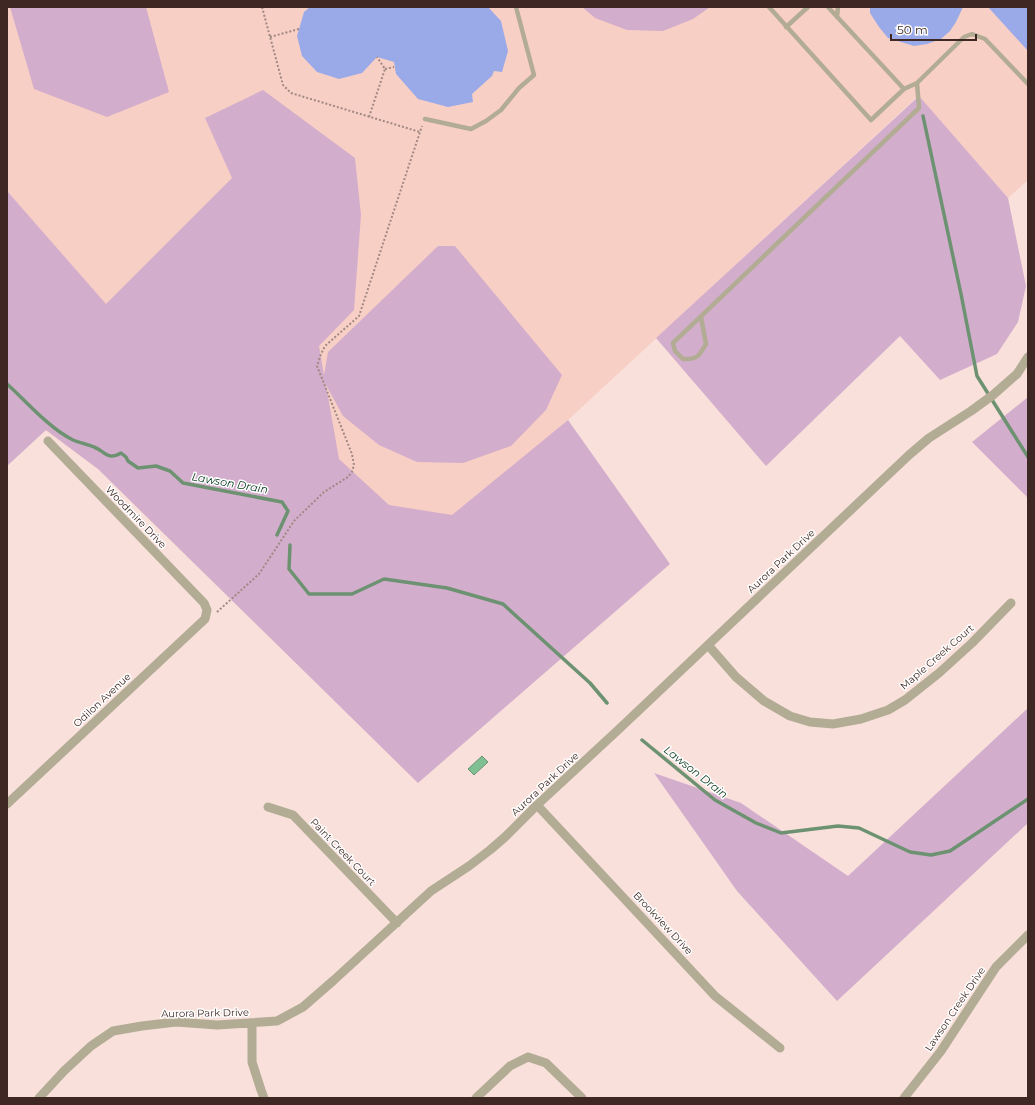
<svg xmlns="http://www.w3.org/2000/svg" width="1035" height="1105" font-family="Montserrat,sans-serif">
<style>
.built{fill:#f8cfc5}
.green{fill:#d3adcc}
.water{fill:#80bf92;stroke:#6c9271}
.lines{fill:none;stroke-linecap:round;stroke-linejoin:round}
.stream{stroke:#6c9271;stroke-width:3.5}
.building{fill:#9aaae9}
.path{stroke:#a08883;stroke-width:2;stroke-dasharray:2 2;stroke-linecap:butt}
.lane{stroke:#b3ac95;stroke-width:4.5}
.street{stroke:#b3ac95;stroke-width:9}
.labels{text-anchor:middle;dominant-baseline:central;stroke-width:3;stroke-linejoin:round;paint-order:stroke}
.street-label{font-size:10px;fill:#3f2823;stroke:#fff}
.water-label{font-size:11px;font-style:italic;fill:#03371a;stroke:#fff}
</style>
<rect width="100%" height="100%" fill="#f9e0db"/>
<path class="built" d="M8 7H1028V180L1008 198 918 96 568 420 304 671 98 469 45 430 7 390V8Z"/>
<path class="green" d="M10 7H146L169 92 107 117 34 89Z
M582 7H710L693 19 663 31 627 30 595 18Z
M263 90 355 158 361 215 354 310 319 346 324 375 328 352 438 246H455L562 375 546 410 511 446 463 463 417 462 379 445 343 416 326 385 339 459 389 505 452 515 568 420 670 564 418 783 98 469 46 430 7 466V191L106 304 232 178 205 118Z
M919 96 1008 198 1026 286 1018 322 997 354 940 380 900 336 766 466 656 338Z
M1028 397V498L972 442Z
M1028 708V823L837 1001 737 891 654 773 741 803 848 876Z"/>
<path class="water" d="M482 756 488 762 474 775 468 769Z"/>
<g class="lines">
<path class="stream" d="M923 116 961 294 977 376 1028 457
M7 384C26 401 50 429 73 440 80 443 87 444 94 447 105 451 107 461 121 453L126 457 128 461 138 468 156 466 170 471 183 483 282 502 288 511 277 535
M290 545 289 569 309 594H352L384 579 447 588 503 604 590 683 607 703
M642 740 715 800 756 823 781 833 838 826 859 828 910 852 931 855 950 851 1028 799"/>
</g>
<path class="building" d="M310 7H488L501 21 508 51 502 72 494 71 492 76 472 94 473 102 448 107 418 99 396 74 394 62 377 57 362 73 339 79 317 72 302 56 297 36 304 12Z
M870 7H963L956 22 950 31 941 39 927 44 914 46 888 38 879 27 870 13Z
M988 7H1028V51Z"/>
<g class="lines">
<path class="path" d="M262 7 283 85 291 93 420 132
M270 37 299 29
M385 69 394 67
M369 117 385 69 377 57
M217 612 259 574 294 521 324 492 348 477 352 472 354 465 352 454 317 366 321 354 325 346 359 316 422 126"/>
<path class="lane" d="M769 7 871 120 904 89 917 83 964 37 972 34 985 39 1028 84
M828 7 904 89
M837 17 838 7
M786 27 808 7
M425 119 471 129 486 121 501 110 519 88 534 75 516 7
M701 317 706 344C699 356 697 360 683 359L675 351 673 343 919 108 917 83"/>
<path class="street" d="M708 645 736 677 764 701 790 716 810 722 833 724 861 719 888 710 905 700 939 673 972 643 1011 603
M7 804 205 619 207 610 204 603 48 441
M537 805 715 996 780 1048
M268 807 293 815 397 923
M252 1023V1062L261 1090 264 1098
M39 1098 64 1071 91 1046 113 1031 142 1026 176 1022 217 1025 277 1021 303 1007 334 980 431 891 469 866 490 850 505 837 537 805 618 730 909 455 929 438 971 411 993 395 1017 374 1028 357
M476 1098 510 1066 528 1057 546 1063 582 1098
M904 1098 941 1051 996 967 1028 935"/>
</g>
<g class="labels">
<g class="street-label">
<text transform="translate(136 517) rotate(46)">Woodmire Drive</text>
<text transform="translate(781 561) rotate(-43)">Aurora Park Drive</text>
<text transform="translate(937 657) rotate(-41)">Maple Creek Court</text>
<text transform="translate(102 700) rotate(-43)">Odilon Avenue</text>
<text transform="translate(545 784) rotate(-43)">Aurora Park Drive</text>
<text transform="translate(343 852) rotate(46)">Paint Creek Court</text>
<text transform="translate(663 923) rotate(47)">Brookview Drive</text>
<text transform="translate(955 1009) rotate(-56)">Lawson Creek Drive</text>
<text transform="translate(205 1013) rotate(-1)">Aurora Park Drive</text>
</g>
<g class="water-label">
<text transform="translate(230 483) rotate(10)">Lawson Drain</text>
<text transform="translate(696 772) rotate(38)">Lawson Drain</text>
</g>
</g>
<rect width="1035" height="1105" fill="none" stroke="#3f2823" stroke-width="16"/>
<path d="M891 34v6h85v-6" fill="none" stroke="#3f2823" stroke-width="2"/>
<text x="897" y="34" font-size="12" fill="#3f2823" stroke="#ffffff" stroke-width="3" paint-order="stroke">50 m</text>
</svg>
